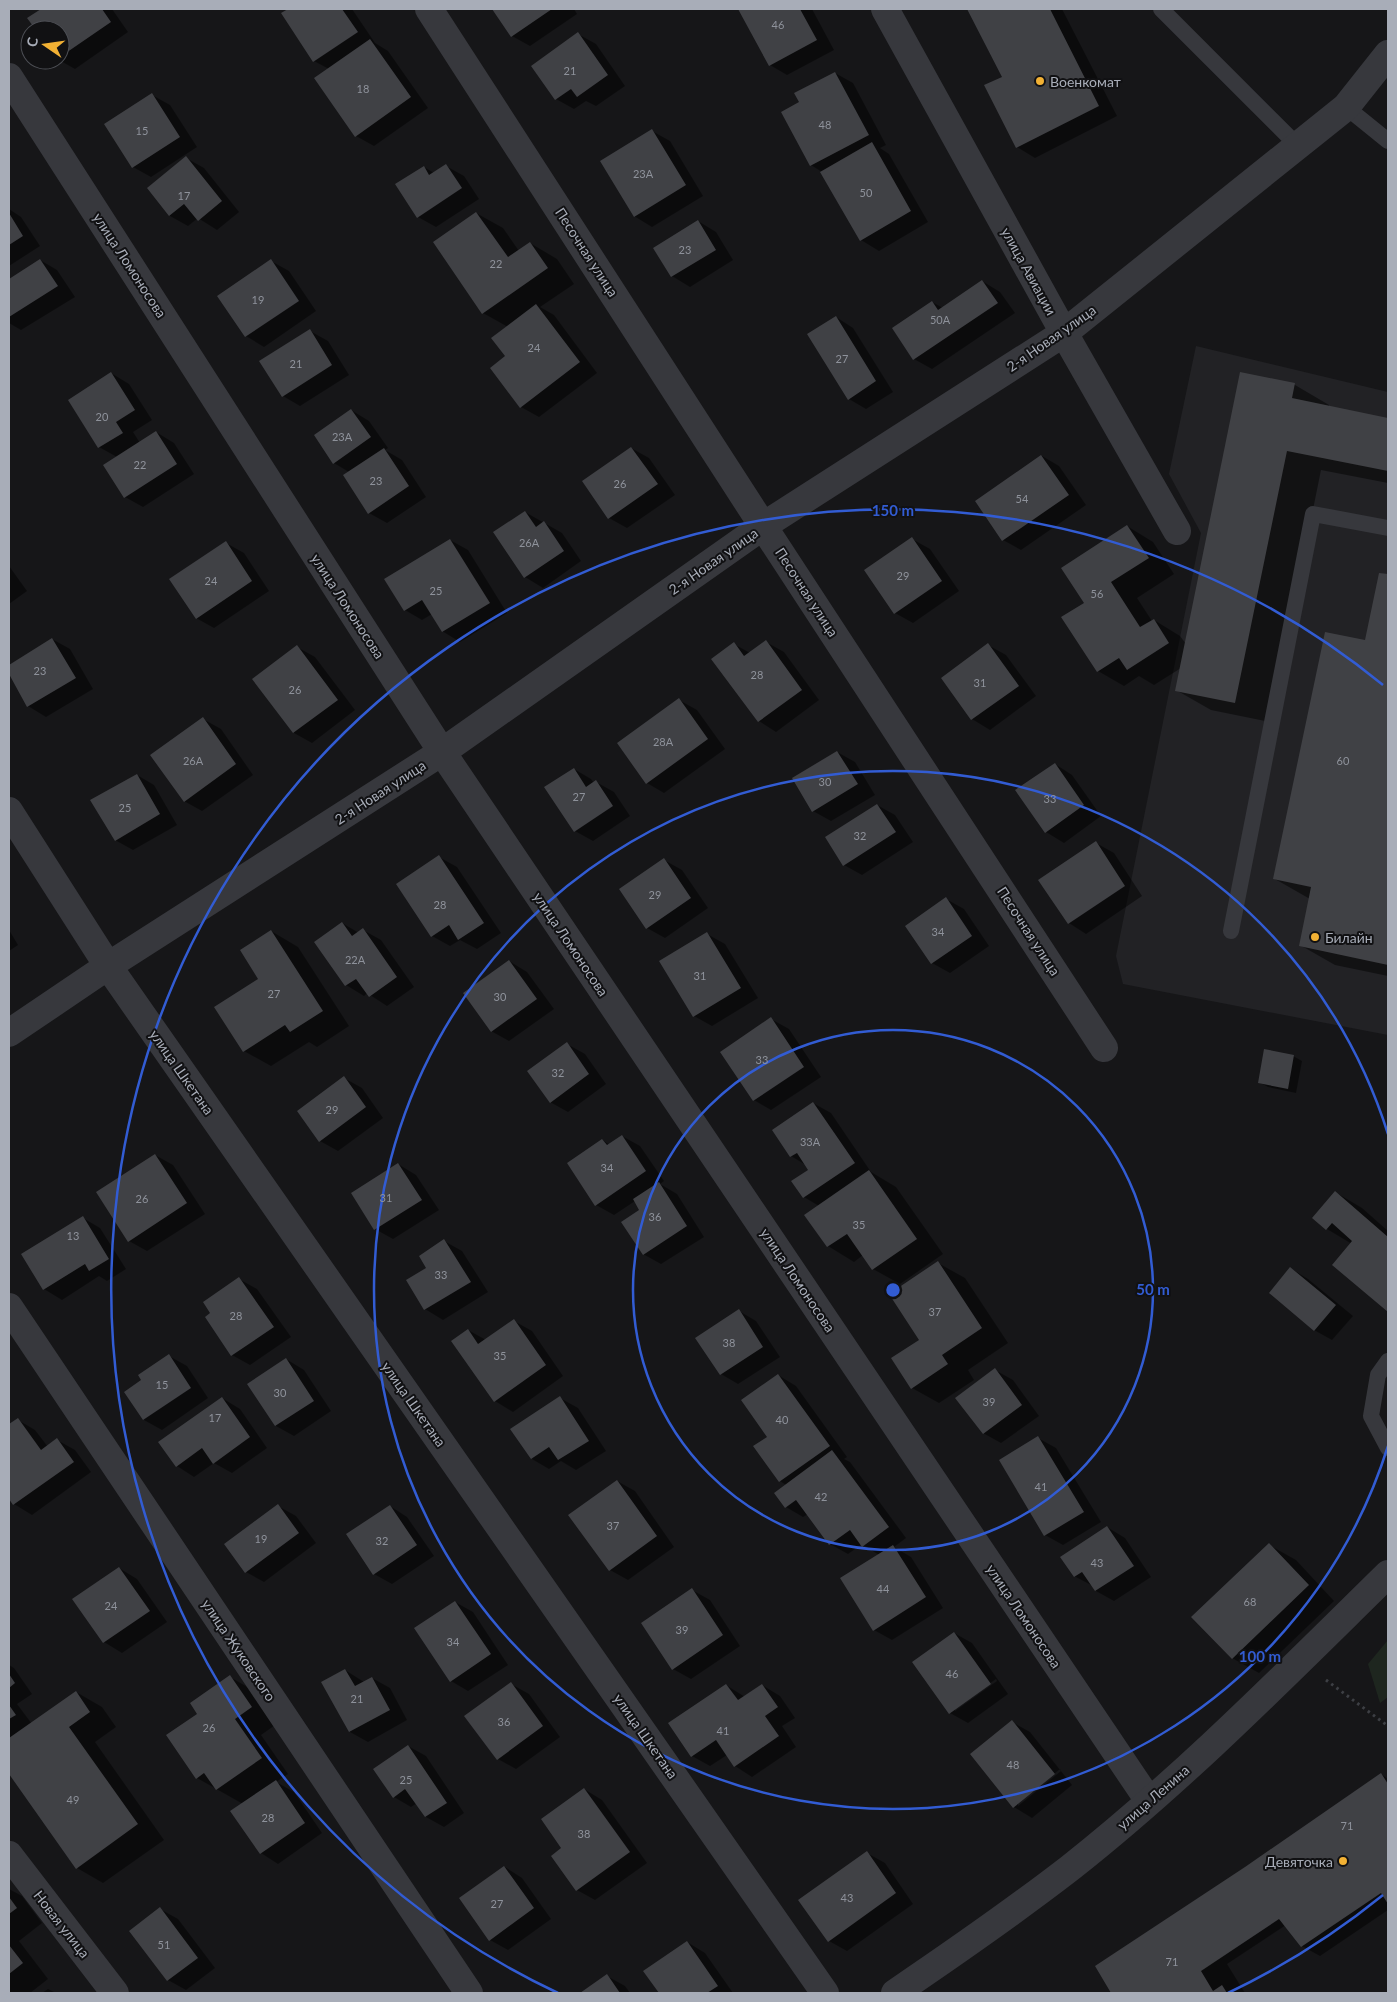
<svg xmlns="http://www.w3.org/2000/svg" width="1397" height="2002" font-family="Lato,sans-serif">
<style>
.built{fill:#222225}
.green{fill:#1e261f}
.shadow{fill:#0007;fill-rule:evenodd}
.building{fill:#404145}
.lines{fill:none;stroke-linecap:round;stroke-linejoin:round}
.path{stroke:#3d3f44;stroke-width:3;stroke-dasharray:2.5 4;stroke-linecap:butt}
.service{stroke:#37383d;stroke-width:16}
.minor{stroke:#37383d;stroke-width:28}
.tertiary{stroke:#37383d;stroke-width:28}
.ring{fill:none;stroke:#325cd3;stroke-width:2.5}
.poi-dot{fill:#f2b134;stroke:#111113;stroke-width:2}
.labels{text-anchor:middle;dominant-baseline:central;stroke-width:4;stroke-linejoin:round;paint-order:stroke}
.number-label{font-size:11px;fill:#8e929b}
.poi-label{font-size:14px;fill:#a8adb8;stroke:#111113;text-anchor:start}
.street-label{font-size:14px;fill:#a8adb8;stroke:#111113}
.centre{fill:#325cd3;stroke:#111113;stroke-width:2.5}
.ring-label{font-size:15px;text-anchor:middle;font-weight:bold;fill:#325cd3;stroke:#111113;stroke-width:4;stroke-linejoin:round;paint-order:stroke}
</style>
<rect width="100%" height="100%" fill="#161618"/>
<path class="built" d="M1196 346 1388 392V1035L1123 984 1116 956 1201 533 1169 474Z"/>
<path class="green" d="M1388 1640V1697L1380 1703 1368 1664Z"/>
<path class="shadow" d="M43 9H112L128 32 75 69 59 60 60 30H37L29 18Z
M290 9H352L375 43 388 51 428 108 374 146 356 136 329 69 314 61 283 13Z
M493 9H574L577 14 530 46 512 36Z
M740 9H812L834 50 787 75 770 65Z
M969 9H1062L1117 116 1035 158 1017 147 1003 77Z
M578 34 596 44 625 86 596 106 586 101 574 109 556 99Z
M835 73 853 83 886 145 880 148 889 154 928 222 879 251 861 240 822 172 811 165 801 103Z
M152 95 170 105 197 147 151 177 133 167Z
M652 131 670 141 703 196 652 227 634 216Z
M186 158 204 168 239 212 217 230 198 218 188 226 170 216 148 188Z
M446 166 464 176 479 199 436 227 418 217 424 167 434 173Z
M9 209 21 217 40 246 9 266Z
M476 213 503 228 519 251 530 243 557 259 574 284 540 307 554 315 597 373 539 417 521 407 507 357 508 327 483 313Z
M698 221 716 232 733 260 690 287 672 276 655 248Z
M40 260 57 270 75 297 21 330 9 323V280Z
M271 261 289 271 316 311 264 347 246 336 219 297Z
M982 281 1000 292 1015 313 932 369 914 359 932 302 943 308Z
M836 317 853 328 893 392 866 409 849 399Z
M310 331 328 341 349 375 300 406 283 396Z
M111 373 129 384 152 420 133 432 140 443 156 432 174 443 194 474 143 507 125 497 117 457 99 447Z
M1241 374 1295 385 1329 405V407L1388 419V483L1321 470 1270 722 1211 710 1176 690 1181 668 1154 685 1139 676 1124 686 1098 671 1086 603 1127 526 1153 542 1174 574 1137 598 1152 621 1154 620 1180 636 1186 644Z
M351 410 369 421 388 448 385 450 402 460 426 497 387 523 369 513 349 472 334 463Z
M631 448 649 458 675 495 627 528 609 518Z
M1042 456 1059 466 1086 505 1021 550 1003 540Z
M525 512 562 533 581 561 543 588 525 577Z
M912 539 930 549 959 591 913 623 895 613Z
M450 540 468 550 507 613 460 642 442 631 432 614 422 620 405 610Z
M226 543 244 553 269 591 214 628 196 618Z
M9 566 27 591 9 604Z
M1380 574 1388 576V976L1335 965 1300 945 1310 899 1275 879 1366 642Z
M52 639 70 649 93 689 46 717 28 706 9 672V666Z
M766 642 784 652 819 700 776 732 759 721 734 644 750 653Z
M988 645 1006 655 1036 696 990 730 972 719 942 678Z
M297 647 315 657 355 710 312 743 294 733 254 680Z
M679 700 697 710 725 749 664 793 647 783Z
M203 719 221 729 253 775 202 811 184 801Z
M837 752 855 762 875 795 831 821 813 811Z
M1055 764 1072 775 1101 816 1064 843 1046 832 1017 791Z
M574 769 591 779 594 783 596 782 614 792 630 816 593 841 575 831Z
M137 775 154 785 177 825 133 850 115 840Z
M877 805 895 815 913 842 862 875 844 865Z
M1096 843 1114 853 1142 896 1086 934 1069 923Z
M439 857 457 867 501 933 477 949 460 940 450 946 432 936Z
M664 860 682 870 708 908 665 938 647 928Z
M946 899 964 909 989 946 950 973 932 963Z
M342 923 359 933 363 930 381 940 414 987 387 1006 367 993 364 996 346 985Z
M9 930 18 945 9 951Z
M271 931 298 947 349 1026 317 1047 309 1042 271 1066 244 1051Z
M707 934 725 944 758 998 712 1026 694 1016Z
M509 961 527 972 554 1009 509 1041 491 1031Z
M771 1019 789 1029 821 1077 771 1110 754 1100Z
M567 1044 585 1054 606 1084 568 1112 550 1102Z
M1293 1056 1302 1061 1296 1093 1268 1087 1259 1082Z
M344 1078 362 1088 383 1118 338 1151 320 1141Z
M813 1103 831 1113 871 1172 896 1187 943 1254 900 1284 873 1269 863 1255 854 1262 828 1246 819 1206 804 1197 793 1181 810 1170 806 1165 791 1156Z
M622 1136 640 1146 664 1181 660 1184 677 1194 704 1237 661 1264 643 1254 641 1210 635 1201 614 1215 596 1205 602 1140 610 1145Z
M155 1155 173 1165 205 1214 147 1251 129 1241Z
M398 1164 416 1175 439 1210 393 1239 375 1229Z
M1335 1192 1362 1208 1388 1231V1311L1334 1264 1352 1244 1327 1229Z
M83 1218 100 1228 126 1269 107 1281 99 1276 62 1300 44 1289Z
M444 1241 462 1251 488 1292 443 1320 425 1309 408 1281 428 1268Z
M938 1263 965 1278 1008 1343 968 1370 974 1380 939 1403 912 1388Z
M1290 1268 1308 1279 1353 1316 1332 1340 1314 1330Z
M239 1279 257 1289 291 1337 250 1365 232 1355Z
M739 1311 756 1321 780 1357 738 1384 721 1374Z
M514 1321 532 1331 563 1376 513 1412 495 1401 468 1330 486 1340Z
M169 1356 187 1366 208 1398 162 1430 144 1420 126 1392 143 1381Z
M286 1359 304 1370 331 1411 294 1436 276 1426Z
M995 1370 1013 1380 1039 1416 1001 1443 983 1433Z
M778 1375 796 1386 847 1457 844 1459 850 1462 906 1538 894 1547 911 1557 943 1608 892 1640 874 1630 879 1555 862 1544 848 1554 830 1544 808 1514 803 1517 786 1507V1485L780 1481 769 1437Z
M222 1398 240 1409 267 1448 232 1473 214 1463 194 1477 177 1466Z
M560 1398 578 1408 606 1451 576 1470 561 1461 549 1469 532 1459Z
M18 1420 35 1430 48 1447 57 1440 75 1450 91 1472 32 1515 14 1504 9 1497V1426Z
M1038 1438 1056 1448 1101 1522 1063 1545 1045 1535Z
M617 1481 635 1491 674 1547 628 1580 610 1570Z
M278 1506 296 1516 316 1543 264 1582 246 1572Z
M390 1506 407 1517 434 1556 392 1584 374 1574Z
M1107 1527 1125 1538 1151 1577 1114 1601 1096 1591 1093 1586 1074 1576Z
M1269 1545 1296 1560 1334 1601 1259 1673 1232 1658Z
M119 1568 137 1579 167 1622 122 1653 104 1642 74 1600Z
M692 1590 710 1600 740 1646 691 1679 673 1669Z
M455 1602 473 1612 508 1665 468 1691 451 1681Z
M954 1633 972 1643 1008 1694 968 1723 950 1713ZM996 1679 997 1681 955 1711V1708Z
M9 1665 14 1668 32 1694 17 1704 32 1724 76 1692 102 1707 116 1727 95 1742 164 1840 103 1883 77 1868 9 1772Z
M345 1670 364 1682 372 1678 390 1688 407 1720 368 1742 350 1732 323 1683Z
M230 1677 256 1692 278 1723 261 1735 288 1774 276 1782 294 1792 322 1833 278 1864 261 1853 243 1804 197 1778Z
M511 1684 529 1694 560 1737 516 1769 498 1759Z
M726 1685 745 1697 762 1685 780 1696 795 1718 782 1726 796 1747 752 1777 735 1766 727 1755 710 1766 692 1756Z
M1012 1722 1030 1732 1072 1785 1032 1818 1014 1807 972 1755ZM1060 1769 1061 1771 1018 1806V1803Z
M408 1746 426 1756 464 1813 444 1827 426 1817 417 1803 411 1807 394 1797Z
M1381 1774 1388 1779V1910L1320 1956 1302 1946 1286 1925 1227 1964 1245 1993H1113L1105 1981 1246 1868Z
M584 1789 602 1800 647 1863 595 1900 577 1890Z
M867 1853 885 1863 913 1904 847 1951 829 1941Z
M505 1867 522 1878 551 1919 508 1950 490 1940Z
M9 1889 22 1896 42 1923 19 1941 48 1979 30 1993H9Z
M160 1909 178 1919 215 1968 186 1990 168 1980Z
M687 1942 705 1953 733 1993H660L645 1971Z
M607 1976 625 1986 630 1993H582Z
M48 1989 56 1993H42Z"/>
<path class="building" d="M41 9H102L111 22 60 57V30H36L27 18Z
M288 9H342L358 32 313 62 281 13Z
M492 9H552L511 37Z
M738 9H800L817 40 769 66Z
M967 9H1050L1099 106 1016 148 984 85 1002 77Z
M578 32 608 75 577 97 571 89 555 100 531 66Z
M370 39 411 97 355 137 314 78Z
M835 72 869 135 810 166 781 112 799 102 794 93Z
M152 93 180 137 132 168 104 124Z
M652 129 686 185 634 217 600 161Z
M872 142 911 211 860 241 820 172Z
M186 156 222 201 198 221 184 204 169 216 147 188Z
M446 164 462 188 417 218 395 184 424 166 429 175Z
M476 212 508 257 530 242 548 268 482 314 433 242Z
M9 213 23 236 9 245Z
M698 220 716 250 671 277 653 248Z
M40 259 58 286 9 317V279Z
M271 259 299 301 245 337 217 296Z
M982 280 998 303 913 360 892 328 932 301 938 310Z
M536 304 580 362 520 408 490 368 505 356 491 338Z
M836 316 876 381 848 400 807 334Z
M310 329 332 365 282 397 259 361Z
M111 372 135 410 116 422 123 433 98 448 68 400Z
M1240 372 1295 383 1292 398 1388 418V471L1287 451 1235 703 1175 691Z
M351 409 371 437 333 464 314 435Z
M156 431 177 464 124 498 103 465Z
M631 447 658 484 608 519 582 481Z
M384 448 409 486 368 514 343 475Z
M1041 455 1069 495 1002 541 975 501Z
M525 511 536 527 544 521 564 551 524 578 493 532Z
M1127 525 1149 558 1111 582 1140 627 1154 619 1169 643 1127 670 1119 658 1097 672 1061 617 1084 603 1061 568Z
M912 537 942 581 894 614 864 570Z
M450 539 490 603 442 632 422 600 404 611 384 579Z
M226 541 252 581 196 619 169 579Z
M1379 573 1388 574V965L1299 946 1311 887 1273 879 1325 632 1365 640Z
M52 638 76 678 27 707 9 674V665Z
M766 640 802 690 758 722 711 659 734 642 744 656Z
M988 643 1019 686 971 720 941 678Z
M297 645 338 700 293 733 252 679Z
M679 698 708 739 646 784 617 743Z
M203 717 236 764 184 802 150 755Z
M837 751 858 784 812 812 792 778Z
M1055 763 1084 805 1045 833 1015 790Z
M574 768 586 787 596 780 613 806 574 832 544 787Z
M137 774 160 814 115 841 90 800Z
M877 804 896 832 843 866 825 837Z
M1096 841 1125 886 1068 924 1038 880Z
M439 855 484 923 458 940 449 925 431 937 396 884Z
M664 858 691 898 646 929 619 889Z
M946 897 972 936 931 964 905 926Z
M342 922 352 936 363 928 397 977 369 997 356 979 345 986 314 942Z
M271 930 323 1011 290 1032 285 1025 243 1052 214 1007 258 979 240 950Z
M707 932 741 988 693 1017 659 961Z
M509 960 537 999 491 1032 463 993Z
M771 1017 804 1067 753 1101 720 1052Z
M567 1042 589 1074 550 1103 527 1071Z
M1264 1049 1294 1055 1288 1089 1258 1083Z
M344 1076 366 1107 319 1142 297 1111Z
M813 1102 855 1163 803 1198 791 1181 808 1170 797 1153 790 1157 772 1130Z
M622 1135 646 1171 595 1206 567 1163 602 1139 607 1145Z
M155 1154 187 1203 128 1242 96 1192Z
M398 1163 422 1200 374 1230 351 1193Z
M869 1170 917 1239 872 1270 847 1234 827 1247 804 1215Z
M659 1182 687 1226 643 1255 621 1222 639 1210 633 1199Z
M1335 1191 1388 1237V1312L1332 1265 1352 1241 1332 1223 1326 1230 1312 1218Z
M83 1216 109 1259 89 1271 85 1264 43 1290 21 1254Z
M444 1239 471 1282 424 1310 406 1280 426 1268 419 1256Z
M938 1261 982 1328 942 1355 948 1364 911 1389 891 1358 919 1340 889 1294Z
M1290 1267 1336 1305 1314 1331 1269 1293Z
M239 1277 274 1327 231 1356 205 1317 210 1313 203 1302Z
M739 1309 763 1347 720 1375 695 1338Z
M514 1319 546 1365 494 1402 451 1341 468 1329 478 1344Z
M169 1354 191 1388 143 1420 124 1392 141 1380 138 1375Z
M286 1358 314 1401 275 1426 247 1384Z
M995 1368 1022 1405 983 1434 955 1398Z
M778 1374 830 1446 779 1482 753 1446 767 1437 741 1400Z
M560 1396 589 1441 558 1460 549 1447 531 1459 510 1429Z
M222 1397 250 1437 213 1464 202 1448 176 1467 158 1442Z
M18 1418 41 1450 57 1438 74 1462 13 1505 9 1499V1424Z
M1038 1436 1084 1512 1044 1536 999 1460Z
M832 1450 889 1527 862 1547 850 1530 829 1545 796 1500 785 1508 774 1493Z
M617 1480 657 1536 609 1571 568 1515Z
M278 1504 299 1533 245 1573 224 1544Z
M390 1505 417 1545 373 1575 346 1534Z
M1107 1526 1134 1566 1095 1591 1082 1572 1074 1577 1060 1557Z
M1269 1543 1309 1585 1232 1659 1191 1617Z
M893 1545 926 1597 873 1631 840 1578Z
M119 1567 150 1611 103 1643 72 1599Z
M692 1588 723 1635 672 1670 641 1623Z
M455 1601 491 1654 450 1682 414 1628Z
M954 1632 991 1684 949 1714 912 1662Z
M345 1669 355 1686 372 1677 390 1710 349 1732 321 1682Z
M9 1674 15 1683 9 1688Z
M230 1675 252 1707 235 1719 262 1758 216 1790 204 1773 196 1779 166 1735 197 1714 190 1703Z
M511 1682 543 1726 497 1760 464 1716Z
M726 1684 738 1700 762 1684 778 1707 765 1716 779 1736 734 1767 716 1740 691 1757 668 1723Z
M76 1691 90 1712 69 1727 138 1824 76 1869 9 1774V1738Z
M9 1705 16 1715 9 1719Z
M1012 1720 1055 1774 1013 1808 970 1754Z
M408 1745 447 1803 425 1817 405 1789 393 1798 373 1769Z
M1381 1773 1388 1784V1904L1381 1893 1301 1947 1279 1919 1201 1971 1213 1991 1222 1985 1227 1993H1111L1095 1966 1245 1867Z
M276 1780 305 1823 260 1854 230 1811Z
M584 1788 630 1852 576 1891 551 1856 561 1848 541 1819Z
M867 1851 896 1893 828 1942 798 1900Z
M504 1866 534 1908 489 1941 459 1898Z
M9 1897 17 1908 9 1914Z
M160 1907 198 1958 167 1981 129 1931Z
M687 1941 718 1986 707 1993H659L643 1971Z
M9 1945 23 1963 9 1974Z
M607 1974 620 1993H580Z"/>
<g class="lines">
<path class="path" d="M1326 1680 1388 1726"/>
<path class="service" d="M1161 9 1298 146
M1346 107 1388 141
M1231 931 1313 514 1388 528
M1388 1361 1378 1375 1371 1416 1388 1448"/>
<path class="minor" d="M429 9 763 526 1104 1048
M885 9 1064 333 1177 531
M9 77 442 752 1149 1801
M9 811 108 966 825 1993
M9 1033 108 966 442 752 763 526 1064 333 1346 107 1388 54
M9 1307 469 1993
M9 1855 115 1993"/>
<path class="tertiary" d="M895 1993C954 1953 1013 1912 1070 1868 1184 1778 1285 1675 1388 1574"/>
</g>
<g class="ring">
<circle cx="893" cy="1290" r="260"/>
<path d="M1388 1446A519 519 0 1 1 1388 1134"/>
<path d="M1383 1895A779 779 0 0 1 1228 1993M558 1993A779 779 0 1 1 1383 685"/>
</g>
<g class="poi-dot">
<circle cx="1040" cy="81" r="5"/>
<circle cx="1315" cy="937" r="5"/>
<circle cx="1343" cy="1861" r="5"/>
</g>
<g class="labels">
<g class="number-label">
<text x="778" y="24">46</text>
<text x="570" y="70">21</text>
<text x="363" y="88">18</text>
<text x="825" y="124">48</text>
<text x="142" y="130">15</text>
<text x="643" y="173">23А</text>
<text x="866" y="192">50</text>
<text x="184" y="195">17</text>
<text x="685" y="249">23</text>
<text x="496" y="263">22</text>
<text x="258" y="299">19</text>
<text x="940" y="319">50А</text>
<text x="534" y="347">24</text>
<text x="842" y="358">27</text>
<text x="296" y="363">21</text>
<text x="102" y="416">20</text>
<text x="342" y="436">23А</text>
<text x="140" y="464">22</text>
<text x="376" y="480">23</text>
<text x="620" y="483">26</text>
<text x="1022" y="498">54</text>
<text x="529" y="542">26А</text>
<text x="903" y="575">29</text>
<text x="211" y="580">24</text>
<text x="436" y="590">25</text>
<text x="1097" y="593">56</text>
<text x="40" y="670">23</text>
<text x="757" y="674">28</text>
<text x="980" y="682">31</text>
<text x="295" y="689">26</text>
<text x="663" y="741">28А</text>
<text x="193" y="760">26А</text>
<text x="1343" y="760">60</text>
<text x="825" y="781">30</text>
<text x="579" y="796">27</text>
<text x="1050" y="798">33</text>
<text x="125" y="807">25</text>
<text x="860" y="835">32</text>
<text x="655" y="894">29</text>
<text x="440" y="904">28</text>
<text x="938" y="931">34</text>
<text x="355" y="959">22А</text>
<text x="700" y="975">31</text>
<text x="274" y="993">27</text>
<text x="500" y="996">30</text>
<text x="762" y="1059">33</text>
<text x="558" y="1072">32</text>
<text x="332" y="1109">29</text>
<text x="810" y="1141">33А</text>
<text x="607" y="1167">34</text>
<text x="386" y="1197">31</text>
<text x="142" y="1198">26</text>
<text x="655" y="1216">36</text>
<text x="859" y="1224">35</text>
<text x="73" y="1235">13</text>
<text x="441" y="1274">33</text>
<text x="935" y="1311">37</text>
<text x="236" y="1315">28</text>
<text x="729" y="1342">38</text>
<text x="500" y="1355">35</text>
<text x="162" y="1384">15</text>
<text x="280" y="1392">30</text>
<text x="989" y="1401">39</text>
<text x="215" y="1417">17</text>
<text x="782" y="1419">40</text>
<text x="1041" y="1486">41</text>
<text x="821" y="1496">42</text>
<text x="613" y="1525">37</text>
<text x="261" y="1538">19</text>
<text x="382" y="1540">32</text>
<text x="1097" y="1562">43</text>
<text x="883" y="1588">44</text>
<text x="1250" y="1601">68</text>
<text x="111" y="1605">24</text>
<text x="682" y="1629">39</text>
<text x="453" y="1641">34</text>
<text x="952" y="1673">46</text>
<text x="357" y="1698">21</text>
<text x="504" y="1721">36</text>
<text x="209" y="1727">26</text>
<text x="723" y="1730">41</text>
<text x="1013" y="1764">48</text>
<text x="406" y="1779">25</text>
<text x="73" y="1799">49</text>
<text x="268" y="1817">28</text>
<text x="1347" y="1825">71</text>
<text x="584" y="1833">38</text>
<text x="847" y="1897">43</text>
<text x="497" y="1903">27</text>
<text x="164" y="1944">51</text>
<text x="1172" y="1961">71</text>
</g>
<g class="poi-label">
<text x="1050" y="81">Военкомат</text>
<text x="1325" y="937">Билайн</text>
<text x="1333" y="1861" text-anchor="end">Девяточка</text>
</g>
<g class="street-label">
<text transform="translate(587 252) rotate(57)">Песочная улица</text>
<text transform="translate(130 265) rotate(57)">улица Ломоносова</text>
<text transform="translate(1029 271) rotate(61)">улица Авиации</text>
<text transform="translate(1051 338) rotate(-35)">2-я Новая улица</text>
<text transform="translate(713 561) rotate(-35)">2-я Новая улица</text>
<text transform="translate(807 592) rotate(57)">Песочная улица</text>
<text transform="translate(348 606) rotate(57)">улица Ломоносова</text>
<text transform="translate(380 792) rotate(-33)">2-я Новая улица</text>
<text transform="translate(1029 931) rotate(57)">Песочная улица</text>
<text transform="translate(571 944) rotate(56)">улица Ломоносова</text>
<text transform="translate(182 1072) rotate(55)">улица Шкетана</text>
<text transform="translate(798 1280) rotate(56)">улица Ломоносова</text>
<text transform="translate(414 1404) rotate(55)">улица Шкетана</text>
<text transform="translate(1024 1616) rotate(56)">улица Ломоносова</text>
<text transform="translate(239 1650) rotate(56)">улица Жуковского</text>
<text transform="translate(646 1736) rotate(55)">улица Шкетана</text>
<text transform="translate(1153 1797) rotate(-41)">улица Ленина</text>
<text transform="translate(62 1924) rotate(52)">Новая улица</text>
</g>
</g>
<circle cx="893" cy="1290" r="8" class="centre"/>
<g class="ring-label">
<text x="893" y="516">150 m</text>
<text x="1153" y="1295">50 m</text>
<text x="1260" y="1662">100 m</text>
</g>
<rect width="1397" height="2002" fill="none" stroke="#a8adb8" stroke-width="20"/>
<g transform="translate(45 45) rotate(283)"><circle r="24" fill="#111113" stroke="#4d4f55"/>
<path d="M0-4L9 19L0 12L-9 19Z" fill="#f2b134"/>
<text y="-8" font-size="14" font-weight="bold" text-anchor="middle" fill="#a8adb8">С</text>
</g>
</svg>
